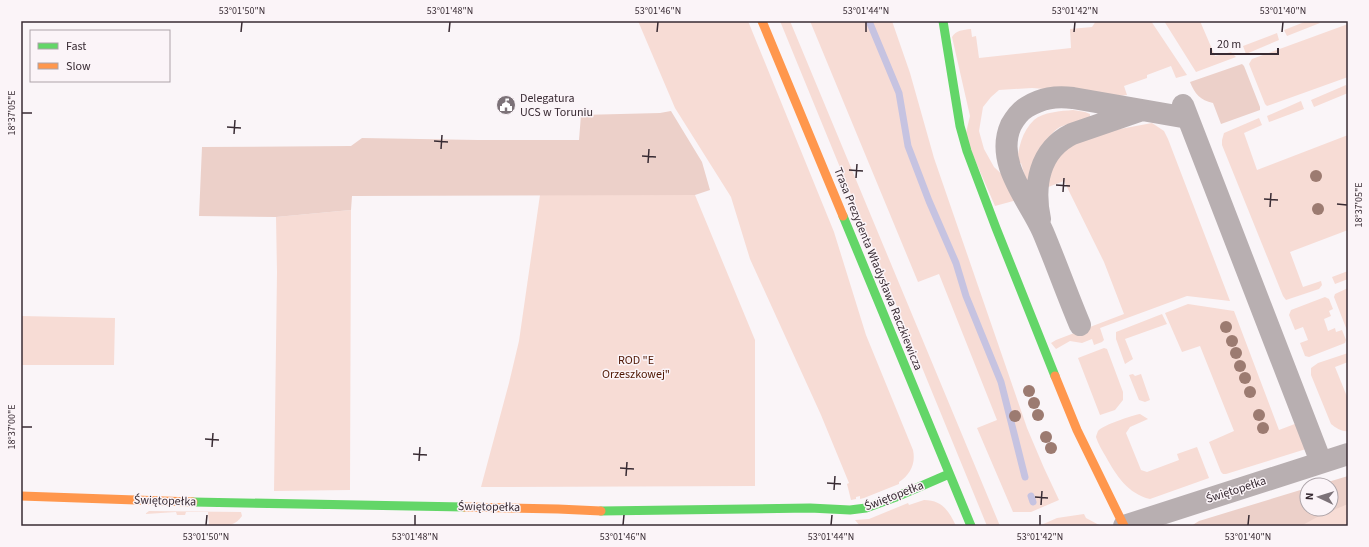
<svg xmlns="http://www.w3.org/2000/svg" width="1369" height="547" font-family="'Source Sans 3',sans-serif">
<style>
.green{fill:#f7dcd5}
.forest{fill:#ecd0c9}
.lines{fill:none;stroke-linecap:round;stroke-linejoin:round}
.stream{stroke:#c6c3e1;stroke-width:7}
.street{stroke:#b8afb1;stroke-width:22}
.fast{stroke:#63d668;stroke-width:9}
.slow{stroke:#ff974d;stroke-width:9}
.tree{fill:#9c7b71}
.ticks{fill:none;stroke:#382b33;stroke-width:1.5}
.labels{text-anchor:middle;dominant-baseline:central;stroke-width:3;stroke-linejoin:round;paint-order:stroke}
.poi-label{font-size:12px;fill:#382b33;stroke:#fbf4f8;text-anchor:start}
.street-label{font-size:12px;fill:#382b33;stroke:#fbf4f8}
.park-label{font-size:12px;fill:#4f1703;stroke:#fbf4f8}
.neatline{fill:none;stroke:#382b33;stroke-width:1.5}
.ticks-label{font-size:10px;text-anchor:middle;fill:#382b33}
</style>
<rect width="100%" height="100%" fill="#faf5f8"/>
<path class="green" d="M638 21H748L834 232 866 335 913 450C916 464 910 475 899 482V484L864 498 860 499V496L856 497V499L851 500 847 484 849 483 821 415 750 259 731 197 675 108Z
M780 21H790L1000 526H987Z
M810 21H892L910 73 934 158 1027 428 1044 468 1059 500 1031 512H1013L977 428 997 420 939 274 918 282Z
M1096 21H1151L1187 75 1176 78 1171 66 1147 75V78L1124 86 1127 95 1111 97 1082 89 1052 87 1045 89 1032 88 999 90 991 97 983 107 979 131 984 149 994 167 1007 179 1017 200 995 206 965 137 970 116 952 37C956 30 963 30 971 29L972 37 976 36 979 58 1071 48 1070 29 1092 27Z
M1164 21H1200L1215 56 1231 52 1236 57 1196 72Z
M1307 21H1319L1320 23 1287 36 1284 30Z
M1348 24V77L1267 106 1265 104 1249 64 1252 59Z
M1277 33 1279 40 1246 54 1243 46Z
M1346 85 1348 93 1314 107 1311 100Z
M1301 101 1304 109 1269 122 1267 116Z
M1073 110 1085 112 1090 114V118L1088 120C1079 122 1068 123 1060 127 1043 137 1035 166 1027 183L1021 163 1017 164C1018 149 1022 131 1034 120 1043 112 1061 111 1073 110Z
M1259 118 1262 125 1244 133 1257 170 1348 135V230L1290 252 1303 287 1321 281 1322 285 1319 289 1286 300 1283 296 1222 145V140L1224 133Z
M1152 123 1164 131 1168 139 1230 301 1187 296 1100 328 1104 340 1102 342 1094 345 1092 339 1082 343 1070 341 1056 349 1051 343 1056 340 1124 314 1104 262 1064 181 1043 189 1048 162 1088 135Z
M540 195H695L755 340V486L481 487 509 383 519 341Z
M351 210 350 490 274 491 277 272 276 217Z
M1348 271V279L1335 284 1332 277Z
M1348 288V333L1334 297 1335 294Z
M1325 297 1329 299 1333 309 1329 311 1331 316 1324 319 1328 331 1335 328 1336 332 1342 330 1346 340 1345 343 1309 357 1305 356 1300 343 1308 340 1303 327 1295 330 1289 315 1291 310Z
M1188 304 1234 311 1279 430 1300 422 1306 449 1226 474H1223L1221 472 1209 442 1234 431 1200 346 1182 352 1165 313Z
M1162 314 1167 324 1125 339 1133 359 1125 364 1116 339V332Z
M21 316 115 318 114 365H21Z
M1104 348 1107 349 1123 392V400L1115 410 1100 415 1078 358Z
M1348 353V362L1335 367 1348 399V431C1342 432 1336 428 1331 424L1311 375V368L1318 363Z
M1133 374 1135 376 1141 374 1150 400 1145 402 1139 400 1129 375Z
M1140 414 1148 419 1130 427 1126 433 1141 470 1147 472 1179 460 1177 454 1197 447 1209 478 1150 499C1128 494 1116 475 1106 457 1102 450 1098 444 1096 437 1096 436 1098 431 1098 431 1103 425 1133 415 1140 414Z
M1348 483V526H1207L1307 509H1331Z
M924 500C942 500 949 511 956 526H860L855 520 869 519 908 503 909 505Z
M149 511 241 512 242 516C234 528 221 526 209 526L208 512H186L185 515H177L176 512 145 514Z
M1084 514 1086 518 1101 526H1039L1057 518Z"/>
<path class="forest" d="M1242 64 1244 66 1260 107V110L1221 124 1213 103C1200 100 1195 94 1190 82Z
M671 111 702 162 710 190 695 195 352 196 351 210 276 217 199 216 202 147 351 146 362 138 478 140H579L581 115 660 113Z
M1348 476V504L1319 516 1301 526H1191L1199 521 1307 488V509H1331V485H1318Z"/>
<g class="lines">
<path class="stream" d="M869 21 899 93 908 146 929 201 956 263 966 296 1001 382 1025 477
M1031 496 1033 502"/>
<path class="street" d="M1183 105 1321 462
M1040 219C1033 186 1039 150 1072 134L1139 111
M1080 325C1067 294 1056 263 1043 232 1029 200 994 163 1011 125 1015 118 1020 111 1027 107 1042 98 1055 96 1073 98L1188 118
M1124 526 1348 454"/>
<path class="fast" d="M943 21 960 126 967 151 996 228 1055 376
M843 216 971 526
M193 502 464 507
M601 511 810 508 850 510 866 508 896 497 949 474"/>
<path class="slow" d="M762 21 843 216
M1055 376 1077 430 1124 526
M21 496 193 502
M464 507 558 509 601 511"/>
</g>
<g class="tree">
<circle cx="1316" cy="176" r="6"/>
<circle cx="1318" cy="209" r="6"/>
<circle cx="1226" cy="327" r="6"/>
<circle cx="1232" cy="341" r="6"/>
<circle cx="1236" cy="353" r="6"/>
<circle cx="1240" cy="366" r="6"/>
<circle cx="1245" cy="378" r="6"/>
<circle cx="1029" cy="391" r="6"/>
<circle cx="1250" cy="392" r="6"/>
<circle cx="1034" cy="403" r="6"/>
<circle cx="1038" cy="415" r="6"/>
<circle cx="1259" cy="415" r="6"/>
<circle cx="1015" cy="416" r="6"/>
<circle cx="1263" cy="428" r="6"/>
<circle cx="1046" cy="437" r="6"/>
<circle cx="1051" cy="448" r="6"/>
</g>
<path class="ticks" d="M241 32 242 22M449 32 450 22M657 32 658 22M866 32V22M1074 32 1075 22M1282 32 1283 22M22 113H32M227 127 241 128M234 134 235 120M434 141 448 142M441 149 442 135M642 156 656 157M648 163 649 149M849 170 863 171M856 178 857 164M1056 185 1070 186M1063 192 1064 178M1264 199 1278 200M1337 204 1347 205M1270 207 1271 193M22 427H32M205 439 219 440M212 447 213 433M413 454 427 455M419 461 420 447M620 468 634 469M626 476 627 462M827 483 841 484M834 490 835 476M1035 497 1048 498M1041 505 1042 491M206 525 207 515M415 525V515M623 525 624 515M831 525 832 515M1040 525V515M1248 525 1249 515"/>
<defs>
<symbol id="civic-disc" viewBox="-11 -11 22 22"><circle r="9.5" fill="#7c7278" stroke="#fbf4f8"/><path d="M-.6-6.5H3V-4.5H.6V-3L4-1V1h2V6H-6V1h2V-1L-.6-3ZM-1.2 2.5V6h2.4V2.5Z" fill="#fff"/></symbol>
</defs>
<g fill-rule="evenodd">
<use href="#civic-disc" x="495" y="94" width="22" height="22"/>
</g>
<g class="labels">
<g class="poi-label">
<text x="520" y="98">Delegatura<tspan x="520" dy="14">UCS w Toruniu</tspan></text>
</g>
<g class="street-label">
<text transform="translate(878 269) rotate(68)">Trasa Prezydenta Władysława Raczkiewicza</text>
<text transform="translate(1236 490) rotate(-18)">Świętopełka</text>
<text transform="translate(894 496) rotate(-21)">Świętopełka</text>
<text transform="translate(165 501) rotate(2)">Świętopełka</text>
<text transform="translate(489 507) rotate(1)">Świętopełka</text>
</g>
<g class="park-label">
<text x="636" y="360">ROD "E<tspan x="636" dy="14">Orzeszkowej"</tspan></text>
</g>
</g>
<rect width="1369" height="547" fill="none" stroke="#fbf4f8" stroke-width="44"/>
<rect x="30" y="30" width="140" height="52" fill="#fbf4f8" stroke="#ada4a9"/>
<rect x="38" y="43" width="20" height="6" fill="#63d668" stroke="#ada4a9"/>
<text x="66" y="50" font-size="12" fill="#382b33">Fast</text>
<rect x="38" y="63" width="20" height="6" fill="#ff974d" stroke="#ada4a9"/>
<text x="66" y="70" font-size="12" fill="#382b33">Slow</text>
<g transform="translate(1319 497) rotate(274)"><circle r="19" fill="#fbf4f8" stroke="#ada4a9"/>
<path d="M0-3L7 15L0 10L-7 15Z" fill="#7c7278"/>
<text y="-6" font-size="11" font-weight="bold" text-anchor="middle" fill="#382b33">N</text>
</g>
<path d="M1211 48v6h67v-6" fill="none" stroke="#382b33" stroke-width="2"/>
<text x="1217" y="48" font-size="12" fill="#382b33" stroke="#fbf4f8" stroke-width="3" paint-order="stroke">20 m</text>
<rect x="22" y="22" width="1325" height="503" class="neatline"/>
<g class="ticks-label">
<text x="242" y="14">53°01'50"N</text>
<text x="450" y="14">53°01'48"N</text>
<text x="658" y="14">53°01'46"N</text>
<text x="866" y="14">53°01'44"N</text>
<text x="1075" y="14">53°01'42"N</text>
<text x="1283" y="14">53°01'40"N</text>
<text transform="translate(11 113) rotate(-90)" y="4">18°37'05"E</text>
<text transform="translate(1358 205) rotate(-90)" y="4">18°37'05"E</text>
<text transform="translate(11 427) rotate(-90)" y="4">18°37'00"E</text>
<text x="206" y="540">53°01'50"N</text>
<text x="415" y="540">53°01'48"N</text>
<text x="623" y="540">53°01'46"N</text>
<text x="831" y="540">53°01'44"N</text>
<text x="1040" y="540">53°01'42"N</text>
<text x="1248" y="540">53°01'40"N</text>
</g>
</svg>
